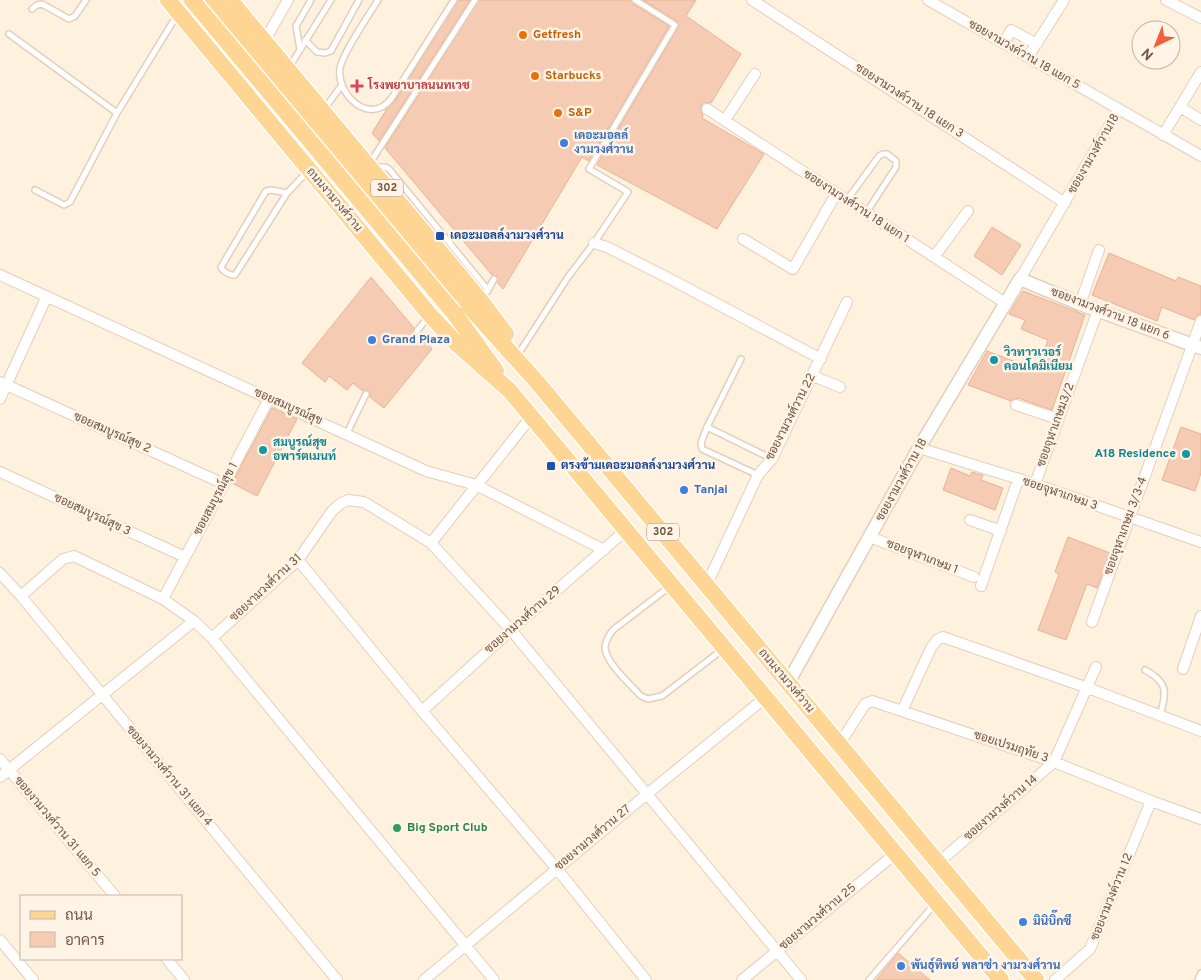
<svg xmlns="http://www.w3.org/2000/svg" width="1201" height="980" font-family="Overpass,Sarabun,sans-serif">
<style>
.building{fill:#f5ccb3;stroke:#e9b292}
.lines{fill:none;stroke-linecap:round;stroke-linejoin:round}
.service-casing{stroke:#e4cebc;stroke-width:8}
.minor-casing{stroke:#e4cebc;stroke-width:12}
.tertiary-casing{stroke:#e4cebc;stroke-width:15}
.primary-casing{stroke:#fff;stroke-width:19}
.service{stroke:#fff;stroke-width:5}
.minor{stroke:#fff;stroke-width:10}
.tertiary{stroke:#fff;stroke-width:12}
.primary{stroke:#ffd593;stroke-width:16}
.primary-bridge-casing{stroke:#fff;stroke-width:19;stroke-linecap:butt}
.primary-bridge{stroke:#ffd593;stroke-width:16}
.food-dot{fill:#e8710a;stroke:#fff4e5;stroke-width:2}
.health-dot{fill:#e0444e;stroke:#fff4e5;stroke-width:2}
.shop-dot{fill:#3f7fe0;stroke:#fff4e5;stroke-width:2}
.transit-dot{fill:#1a4fb4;stroke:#fff4e5;stroke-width:2}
.culture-dot{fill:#0f9aa8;stroke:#fff4e5;stroke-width:2}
.leisure-dot{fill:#2e9e5b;stroke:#fff4e5;stroke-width:2}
.labels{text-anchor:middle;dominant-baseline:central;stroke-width:5;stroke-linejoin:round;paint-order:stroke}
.shield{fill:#fff4e5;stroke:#9e8574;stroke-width:1}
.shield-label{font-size:11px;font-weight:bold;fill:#745544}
.food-label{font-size:12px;font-weight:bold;fill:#c56008;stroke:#fff4e5;text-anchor:start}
.street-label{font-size:12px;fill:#745544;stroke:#fff4e5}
.health-label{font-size:12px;font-weight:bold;fill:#be3a42;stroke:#fff4e5;text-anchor:start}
.shop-label{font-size:12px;font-weight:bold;fill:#366cbe;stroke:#fff4e5;text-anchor:start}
.transit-label{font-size:12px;font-weight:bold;fill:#164399;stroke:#fff4e5;text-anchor:start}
.culture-label{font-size:12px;font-weight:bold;fill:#0d838f;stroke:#fff4e5;text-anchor:start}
.leisure-label{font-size:12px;font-weight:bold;fill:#27864d;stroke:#fff4e5;text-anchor:start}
</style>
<rect width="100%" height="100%" fill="#fef1dd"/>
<path class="building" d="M458 0H470L379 141 372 133 388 107 395 101Z
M479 0H631L633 4 669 26 589 161 582 157 503 289 497 282V276L492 275 385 148Z
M643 0H696L686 16 741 54 711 103H704L701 106V112L703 115 702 118 764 154 717 229 597 165 679 26 677 21Z
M992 227 1021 245 1002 275 974 256Z
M1109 253 1176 281 1178 277 1201 286V314L1197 315 1194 320 1162 307 1157 321 1092 295Z
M371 277 414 328 413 331 414 334H420L432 349 384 408 370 397V393L368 390 363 391 353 383 347 390 329 376 325 382 302 363Z
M1023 291 1085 315 1052 410 1018 398 1011 401 968 385 987 351 1037 370 1048 340 1021 329 1025 320 1009 314Z
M272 408 297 419 257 496 232 483Z
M1181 427 1201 434V473L1195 491 1162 480Z
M951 468 970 476 972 472 978 474 983 475 981 480 1003 488 995 510 943 490Z
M1068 537 1110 553 1097 588 1087 584 1066 640 1038 630 1059 574 1055 572Z
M898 953 930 980H876Z"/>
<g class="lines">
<defs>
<path id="service" d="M378 0C369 15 343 52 340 68 336 95 370 126 391 99L454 0
M32 9 37 5 42 4 69 19 75 16 86 0
M9 34 117 113
M305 40 317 52 325 53 331 51 359 0
M300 49 296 26 311 0
M290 66 331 0
M325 108 341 86
M370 163 475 0
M375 167H385L389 169 488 290
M35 190 64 205 70 202 117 113 177 15
M287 193 271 190 266 191 221 267C222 271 231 276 235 275L287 193 307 172
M847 200 879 156 883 154H887L896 161V167L866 213
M487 292 494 279
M417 331 428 317
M519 353 568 277 594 243 628 192 589 169 675 25 635 0
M707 427 741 359
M347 433 366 394
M758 475 702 449 701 443 707 427 772 459
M669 587 613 630C609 635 605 641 605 648 606 663 631 685 641 696L648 699 662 696 722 650
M1145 670C1168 682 1167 692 1160 715
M869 980 934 905
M1198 980 1201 973"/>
<path id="minor" d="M752 0 1065 203
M928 0 1201 156
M1166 0 1201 18
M265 40 288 0
M1004 43 1011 30 1037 44
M1028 57 1064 0
M1180 107 1201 120
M707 109 1005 303
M725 120 755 74
M1163 135 1201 72
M743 239 793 269 836 194
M594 243 607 247 674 281 821 359
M934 257 968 211
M0 275 426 471 476 485 604 550
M1020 279 1119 109
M1080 304 1099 250
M813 376 840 387
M0 382 224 484
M0 399 47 296
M1016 405 1058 419
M919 448 1035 484 1201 542
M0 472 185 557
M1035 484 1098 310
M970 520 1001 531
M870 537 974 577
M431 543 531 417
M298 560 422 711 557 869 646 980
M0 573 21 596 337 980
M707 584 758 475 772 459 847 302
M981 586 1018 480
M21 596 63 559 74 556 163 599 194 621 212 638 494 980
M163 599 269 399
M1092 622 1201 321
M212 638 298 560 332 511 340 504 348 500 364 502 431 543 511 630 801 980
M1183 669 1201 616
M422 711 511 630 626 530
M902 711 931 648 937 640 943 637 1088 688 1201 731
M839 745 865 704 872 701 1054 762 1151 801 1201 819
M0 759 115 896
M0 777 194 621
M938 863 1054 762 1096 667
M0 940 33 980
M167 959 184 980
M424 980 647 794 765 698
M742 980 895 854
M1055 980 1090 949 1151 801"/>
<path id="tertiary" d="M788 683 919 448 1020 279 1080 304 1201 348"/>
<path id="primary" d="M168 0 430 315 457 344 510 391 1001 980
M213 0 466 303 537 382 1036 980
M230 0 481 301 506 334
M454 313 496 371"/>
</defs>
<use href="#service" class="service-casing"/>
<use href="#minor" class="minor-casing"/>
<use href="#tertiary" class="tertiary-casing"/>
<use href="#primary" class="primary-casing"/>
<use href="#service" class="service"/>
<use href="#minor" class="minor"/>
<use href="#tertiary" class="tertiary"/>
<use href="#primary" class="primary"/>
<defs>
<path id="primary-bridge" d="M192 0 454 313"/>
</defs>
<use href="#primary-bridge" class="primary-bridge-casing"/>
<use href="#primary-bridge" class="primary-bridge"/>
</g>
<g class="food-dot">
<circle cx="523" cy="35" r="5"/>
<circle cx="535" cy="76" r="5"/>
<circle cx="558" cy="113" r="5"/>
</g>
<path class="health-dot" d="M354.5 78.5h5v5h5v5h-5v5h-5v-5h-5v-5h5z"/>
<g class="shop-dot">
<circle cx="564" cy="143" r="5"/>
<circle cx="372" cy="340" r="5"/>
<circle cx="684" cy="490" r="5"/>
<circle cx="1023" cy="922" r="5"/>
<circle cx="901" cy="966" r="5"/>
</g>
<g class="transit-dot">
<rect x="435" y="231" width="10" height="10" rx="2.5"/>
<rect x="546" y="461" width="10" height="10" rx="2.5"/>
</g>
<g class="culture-dot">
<circle cx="994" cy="360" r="5"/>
<circle cx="263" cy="450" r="5"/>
<circle cx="1186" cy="454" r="5"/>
</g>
<circle class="leisure-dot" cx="397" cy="828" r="5"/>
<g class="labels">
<g class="shield">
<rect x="371" y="179.5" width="32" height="17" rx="4"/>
<rect x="647" y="523.5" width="32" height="17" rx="4"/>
</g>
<g class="shield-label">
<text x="387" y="188">302</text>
<text x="663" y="532">302</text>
</g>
<g class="food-label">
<text x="533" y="35">Getfresh</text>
<text x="545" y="76">Starbucks</text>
<text x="568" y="113">S&amp;P</text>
</g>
<g class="street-label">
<text transform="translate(1024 55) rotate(30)">ซอยงามวงค์วาน 18 แยก 5</text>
<text transform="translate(909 101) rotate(33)">ซอยงามวงค์วาน 18 แยก 3</text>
<text transform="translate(1094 154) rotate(-60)">ซอยงามวงศ์วาน18</text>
<text transform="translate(334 200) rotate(50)">ถนนงามวงศ์วาน</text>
<text transform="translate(856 207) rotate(33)">ซอยงามวงศ์วาน 18 แยก 1</text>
<text transform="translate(1110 314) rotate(21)">ซอยงามวงศ์วาน 18 แยก 6</text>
<text transform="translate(288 407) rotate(24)">ซอยสมบูรณ์สุข</text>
<text transform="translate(791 417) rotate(-63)">ซอยงามวงศ์วาน 22</text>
<text transform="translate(1056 425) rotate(-70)">ซอยจุฬาเกษม3/2</text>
<text transform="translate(112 433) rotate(24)">ซอยสมบูรณ์สุข 2</text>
<text transform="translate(902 480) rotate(-61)">ซอยงามวงศ์วาน 18</text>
<text transform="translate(1060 494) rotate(19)">ซอยจุฬาเกษม 3</text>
<text transform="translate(216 499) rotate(-62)">ซอยสมบูรณ์สุข 1</text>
<text transform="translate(92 515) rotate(25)">ซอยสมบูรณ์สุข 3</text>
<text transform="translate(1126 526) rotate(-70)">ซอยจุฬาเกษม 3/3-4</text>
<text transform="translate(922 557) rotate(21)">ซอยจุฬาเกษม 1</text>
<text transform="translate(266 588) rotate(-43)">ซอยงามวงศ์วาน 31</text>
<text transform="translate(523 620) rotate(-41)">ซอยงามวงศ์วาน 29</text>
<text transform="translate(786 681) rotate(50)">ถนนงามวงศ์วาน</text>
<text transform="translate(1011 747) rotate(18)">ซอยเปรมฤทัย 3</text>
<text transform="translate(169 776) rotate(50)">ซอยงามวงศ์วาน 31 แยก 4</text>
<text transform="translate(1001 808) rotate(-41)">ซอยงามวงค์วาน 14</text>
<text transform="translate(57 827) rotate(50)">ซอยงามวงศ์วาน 31 แยก 5</text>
<text transform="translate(593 838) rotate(-40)">ซอยงามวงศ์วาน 27</text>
<text transform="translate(1112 897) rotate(-68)">ซอยงามวงค์วาน 12</text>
<text transform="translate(818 917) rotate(-40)">ซอยงามวงศ์วาน 25</text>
</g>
<g class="health-label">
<text x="368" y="86">โรงพยาบาลนนทเวช</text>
</g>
<g class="shop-label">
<text x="574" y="136">เดอะมอลล์<tspan x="574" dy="14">งามวงศ์วาน</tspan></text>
<text x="382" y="340">Grand Plaza</text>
<text x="694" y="490">Tanjai</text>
<text x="1033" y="922">มินิบิ๊กซี</text>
<text x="911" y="966">พันธุ์ทิพย์ พลาซ่า งามวงศ์วาน</text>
</g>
<g class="transit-label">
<text x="450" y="236">เดอะมอลล์งามวงศ์วาน</text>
<text x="561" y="466">ตรงข้ามเดอะมอลล์งามวงศ์วาน</text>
</g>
<g class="culture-label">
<text x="1004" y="353">วิวทาวเวอร์<tspan x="1004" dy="14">คอนโดมิเนียม</tspan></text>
<text x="273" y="443">สมบูรณ์สุข<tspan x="273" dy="14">อพาร์ตเมนท์</tspan></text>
<text x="1176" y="454" text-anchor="end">A18 Residence</text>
</g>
<g class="leisure-label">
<text x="407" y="828">Big Sport Club</text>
</g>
</g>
<rect x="20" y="895" width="162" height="65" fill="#fff4e5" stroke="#c7b4a5"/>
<rect x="30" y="911" width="25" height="8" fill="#ffd593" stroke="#c7b4a5"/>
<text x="65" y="920" font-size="15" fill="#745544">ถนน</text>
<rect x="30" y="932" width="25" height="15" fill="#f5ccb3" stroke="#c7b4a5"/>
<text x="65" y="945" font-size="15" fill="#745544">อาคาร</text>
<g transform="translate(1156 45) rotate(223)"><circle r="24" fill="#fff4e5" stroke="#c7b4a5"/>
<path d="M0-4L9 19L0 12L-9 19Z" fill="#f25f38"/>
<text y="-8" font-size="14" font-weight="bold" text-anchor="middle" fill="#745544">N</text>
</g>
</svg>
